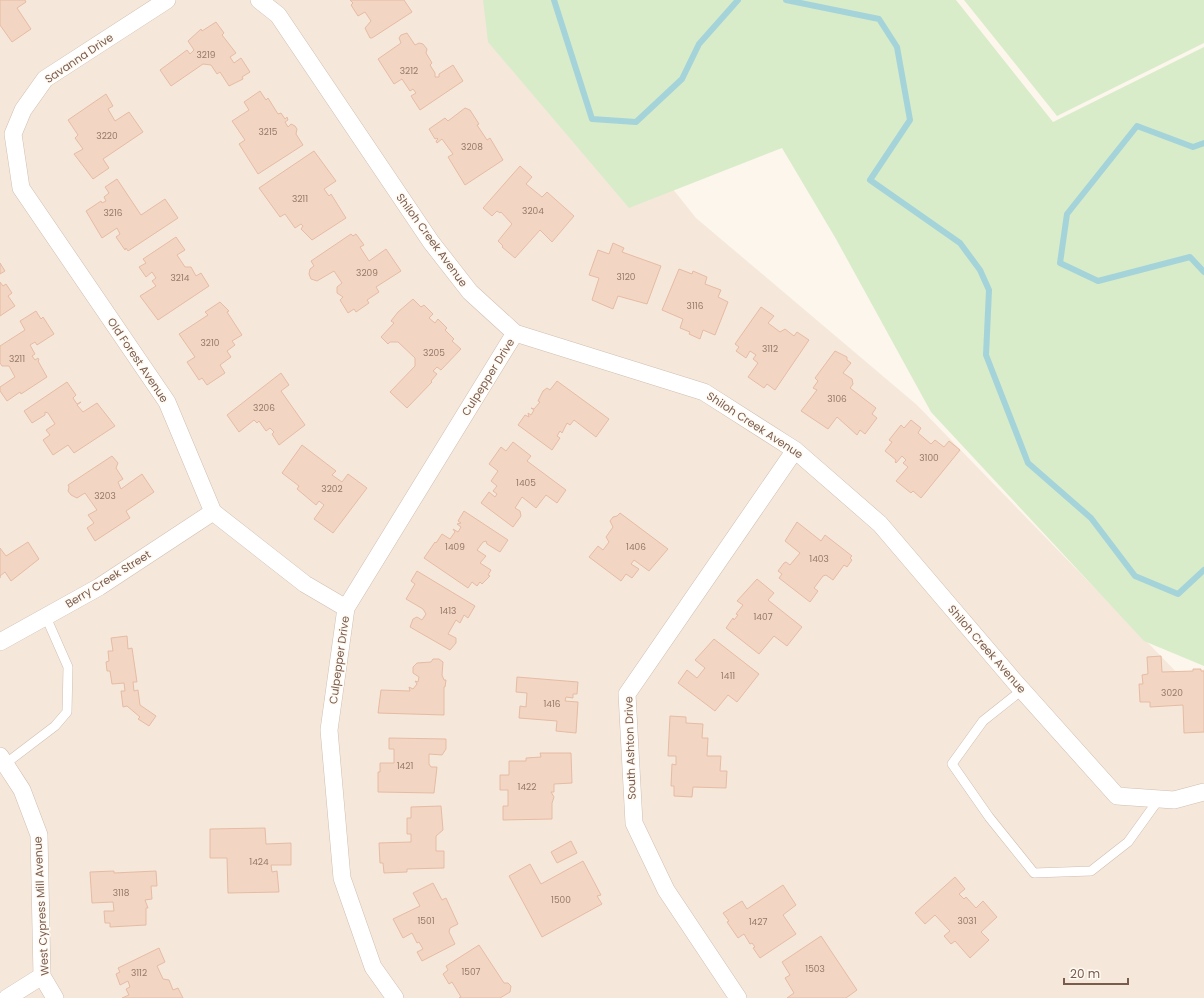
<svg xmlns="http://www.w3.org/2000/svg" width="1204" height="998" font-family="Poppins,sans-serif">
<style>
.residential{fill:#f5e8da}
.green{fill:#d8ecc9}
.lines{fill:none;stroke-linecap:round;stroke-linejoin:round}
.stream{stroke:#a5d3da;stroke-width:6}
.building{fill:#f3d5c3;stroke:#e6bba3}
.service-casing{stroke:#d1beb0;stroke-width:10}
.minor-casing{stroke:#d1beb0;stroke-width:18}
.service{stroke:#fff;stroke-width:9}
.minor{stroke:#fff;stroke-width:17}
.labels{text-anchor:middle;dominant-baseline:central;stroke-width:3;stroke-linejoin:round;paint-order:stroke}
.number-label{font-size:9px;fill:#987a6a}
.street-label{font-size:11px;fill:#7a5c4d;stroke:#fffaf3}
</style>
<rect width="100%" height="100%" fill="#fdf6ec"/>
<path class="residential" d="M0 0H522L696 218 917 405 1186 682 1204 669V998H0Z"/>
<path class="green" d="M483 0H956L1053 122 1204 47V666L1144 641 931 412 836 239 782 148 629 208 488 42Z
M964 0H1204V43L1057 116Z"/>
<g class="lines">
<path class="stream" d="M554 0 592 119 636 122 682 79 699 44 738 0
M786 0 879 19 897 47 910 120 870 180 960 243 980 270 989 290 986 355 1028 463 1091 518 1135 576 1178 594 1204 570
M1204 143 1193 147 1137 126 1067 214 1060 263 1098 281 1190 257 1204 272"/>
</g>
<path class="building" d="M0 0H25L26 2 17 8 31 29 12 42 0 25Z
M350 0H404L412 12 372 38H370L365 28 371 21 365 12 358 16 351 5 353 3Z
M216 22 224 33 222 35 236 53 230 57 234 63 241 58 250 72 242 77 243 79 229 86 220 72 217 74 211 65 203 64 171 86 160 70 187 50 190 54 194 50 188 41 201 29 202 31Z
M407 33 415 45 419 43 423 44 427 49 426 53 432 63 430 65 435 73V77H439V74L453 65 463 81 420 110 411 96 416 93 413 89 410 91 402 79 394 84 378 59 401 43 399 38 401 35Z
M260 91 266 100 268 98 278 114 281 113 285 119 287 117 288 120 285 122 288 127 291 124 295 126 297 129 296 134 303 145 258 174 239 144 245 140 232 121 249 110 244 102Z
M106 94 113 106 108 109 115 121 129 112 143 132 103 159 109 168 93 179 74 154 83 149 75 138 78 135 68 120Z
M465 108 470 110 479 124 477 125 487 140 490 138 503 160 465 185 448 157 453 154 442 139 437 143 436 141 438 139 437 138 435 139 429 129 445 118 448 121Z
M314 151 336 181 324 189 329 196 331 194 346 218 312 240 301 229 303 226 301 224 295 228 285 214 280 217 259 188Z
M520 166 532 177 526 184 542 197 547 192 574 216 552 242 540 230 515 258 502 247 503 246 498 241 512 224 501 212 500 213 497 211 492 216 483 208Z
M117 179 141 215 165 199 178 218 128 251 126 248 125 250 116 237 120 234 117 228 102 238 86 211 101 201 102 203 106 201 104 197 109 193 105 187Z
M351 234 353 236 356 234 364 245 360 247 369 261 386 249 401 271 376 287 379 292 367 300 369 303 356 312 354 309 348 313 340 300 343 297 337 293V287L342 283 334 271 317 281 311 279 309 274 310 269 314 266 311 261Z
M176 237 185 250 177 255 185 267H191L196 276 201 273 209 286 158 320 140 296 156 286 152 281 156 278 152 272 146 277 139 267 146 263 143 259Z
M613 243 624 248 622 252 661 266 647 304 618 296 613 309 592 300 599 278 589 275 598 250 609 254Z
M0 263 5 271 0 274Z
M679 269 692 274 693 271 707 277 705 284 721 290 718 297 728 302 715 335 703 330 700 339 689 334 690 332 680 328 683 319 662 310Z
M0 282 3 286 6 284 12 293 8 296 15 306 0 316Z
M413 299 421 307 424 305 433 314 429 318 435 323 438 319 447 328 445 330 454 339 452 341 461 349 441 370 437 367 433 371 437 374 431 381 432 382 407 408 390 392 415 366V358L398 342H390L388 344 381 337 394 323 391 321 398 312Z
M220 302 229 311 227 312 242 335 232 341 235 345 227 351 231 357 220 365 225 373 207 385 202 378 199 380 187 362 195 357 179 334 208 315 205 312Z
M761 307 774 316 768 323 780 332 785 329 794 336 797 332 809 340 775 390 767 384 764 388 748 377 758 363 753 359 756 355 750 351 746 358 736 351 739 347 735 344Z
M36 311 41 319 43 317 54 334 37 345 35 342 30 345 35 354 32 356 35 360 38 358 39 360 38 361 47 377 21 394 20 392 7 401 0 391V387L15 377 9 366H2L0 363V346L25 330 20 321Z
M835 351 847 357V360L851 363 843 373 852 379 853 384 850 388 876 408 872 414 877 418 865 434 860 430 857 435 837 417 828 429 801 411 817 390 813 388 818 381 815 378Z
M281 373 289 385 281 391 305 425 279 445 272 434 274 432 270 428 266 431 259 421 257 423 254 420 239 432 227 415Z
M557 381 609 419 596 437 574 420 570 425 567 423 562 433 560 431 557 436 560 438 552 450 518 425 525 415 529 417 528 413 531 415 534 410 531 408 534 409 540 402 538 401 543 391 547 388 550 390Z
M67 382 76 395 73 398 77 404 81 402 77 405 83 412 97 403 115 426 74 453 68 445 53 455 43 440 50 435 46 430 55 424 48 413 45 412V415L32 423 24 411Z
M911 420 921 428 918 433 931 444 935 440 944 447 949 441 960 450 921 498 913 491 911 493 896 481 908 467 903 463 906 460 902 456 896 463 895 462 896 460 885 451 892 442 889 440 901 425 904 428Z
M513 442 531 456 527 461 566 490 557 503 546 495 536 508 522 497 515 508 520 511 521 516 513 527 481 503 489 492 495 497 497 494 493 491 497 486 491 481 498 471 489 464 501 447 506 451Z
M302 445 336 471 332 475 342 482 348 474 367 488 333 533 314 519 324 505 319 501 316 505 297 489 299 486 282 473Z
M112 456 118 463 116 468 123 479 118 482 121 489 142 474 154 492 126 511 130 518 95 541 87 528 94 523 88 515 97 510 85 493 77 498 71 495 68 491 69 487 68 485Z
M464 511 508 540 500 552 487 544 486 541 483 542 477 550 486 556 480 563 491 570 488 575 490 576 482 584 480 582 477 586 472 582 468 588 424 558 435 542 436 543 442 534 450 539 455 532 453 529 458 532 461 527 457 524 461 523 458 521Z
M620 513 668 549 649 571 634 560 631 564 639 569 632 578 626 574 621 581 589 557 598 546 603 550 609 542 606 537 613 527 610 521 613 517 617 516Z
M797 522 821 541 825 535 852 556 850 558 852 560 847 567 844 565 833 580 826 575 823 576 814 588 818 591 810 602 779 578 782 574 778 571 784 563 786 562 790 565 800 553 785 541Z
M28 542 39 559 11 581 5 572 0 576V578V548L6 556Z
M417 571 475 606 468 618 464 615 460 623 456 620 448 634 456 638V643L450 650 410 627 413 619 417 617 422 620 426 614 423 609 406 599 415 584 411 581Z
M757 579 774 593 768 600 802 627 787 646 774 636 759 654 726 628 733 618 734 620 738 615 736 614 743 605 737 601Z
M127 636 128 649 132 648 137 682H133L134 691 138 690 140 705 156 716 149 726 138 719 140 717 127 706 123 707 121 691H125L124 683 112 684 110 671H107L106 662 109 661 108 651H113L111 638Z
M714 639 759 674 737 702 728 695 715 711 678 683 687 670 697 678 705 668 695 660Z
M1161 656 1162 672 1193 671V669H1201V671H1204V732L1184 733 1183 705 1150 707V702H1140L1139 684H1143L1142 675 1148 674 1147 657Z
M433 659H439L443 662 442 675 444 680H446L445 687H444V715L378 713 381 690 410 691 409 687 413 689 417 684 415 681 418 682 419 677 413 673V667L417 663 431 662Z
M517 677 578 682 577 694H573V698L566 697 565 701 578 702 576 733 556 731 557 721 519 718 520 706 526 707 527 693 516 692Z
M670 716 686 717V723L703 724 702 738H708L707 756H721L720 771H727L726 788 693 787 692 797 674 796V786H671L672 764 676 765V756H668Z
M389 738 446 739V749L442 755 429 754V764L431 767H437L434 793 378 792V772H380V763H394V749H389Z
M540 753H571L572 783 554 784V792H551L554 797 552 803V819L503 820V806H508V790H500V775H509V761H526V758L541 757Z
M441 806 443 830 436 836V851H444V868L407 869V872L384 873 383 863H380L379 843 411 842V834H407V818H411V807Z
M265 828 266 844 291 843V865H271L272 872 277 871 279 892 228 893 227 858H210V829Z
M571 841 577 853 557 863 551 852Z
M583 861 601 895 597 896 602 904 542 937 509 876 530 864 541 884Z
M114 871V873L156 871 157 886H151L152 899 145 900 148 908H146V925L110 927V923H105L104 911H114L113 902 92 903 90 872Z
M955 877 965 889 959 894 964 899 966 897 976 908 983 901 997 917 981 932 989 940 970 958 955 941 951 944 944 936 950 931 935 915 925 924 915 913Z
M433 883 442 900 446 898 458 924 450 928 449 932 455 944 422 961 417 952 423 949 419 942 417 943 412 933 403 938 393 919 420 906 413 893Z
M783 885 796 905 783 915 796 934 760 958 753 948 755 947 752 943 750 944 744 934 738 938 727 922 729 921 723 913 742 901 747 909Z
M821 936 857 990 846 998H787L794 993 785 978 790 975 782 962Z
M479 945 504 983H508L511 986 510 992 500 998H459L461 997 452 982 449 984 443 974 448 970 446 966Z
M159 948 165 962 157 966 163 979 169 980 173 990 178 988 183 998H122L129 995 126 989 130 987 128 981 120 985 116 974 120 972 118 968Z"/>
<g class="lines">
<defs>
<path id="service" d="M1022 690 983 721 952 764 989 817 1034 873 1091 871 1128 842 1159 799
M5 764 55 726 67 712 68 667 46 617"/>
<path id="minor" d="M167 0 45 79 23 110 13 134 21 188 167 402 213 512 305 584 346 608
M259 0 278 15 431 242 470 292 515 333 704 392 795 450 880 524 1014 681 1117 796 1174 800 1204 792
M0 642 99 587 213 512
M0 756 22 790 39 835 42 976 55 998
M7 998 42 976
M395 998 373 967 342 878 329 730 346 608 515 333
M738 998 666 890 634 823 627 694 795 450"/>
</defs>
<use href="#service" class="service-casing"/>
<use href="#minor" class="minor-casing"/>
<use href="#service" class="service"/>
<use href="#minor" class="minor"/>
</g>
<g class="labels">
<g class="number-label">
<text x="206" y="55">3219</text>
<text x="409" y="71">3212</text>
<text x="268" y="132">3215</text>
<text x="107" y="136">3220</text>
<text x="472" y="147">3208</text>
<text x="300" y="199">3211</text>
<text x="533" y="211">3204</text>
<text x="113" y="213">3216</text>
<text x="367" y="273">3209</text>
<text x="626" y="277">3120</text>
<text x="180" y="278">3214</text>
<text x="695" y="306">3116</text>
<text x="210" y="343">3210</text>
<text x="770" y="349">3112</text>
<text x="434" y="353">3205</text>
<text x="17" y="359">3211</text>
<text x="837" y="399">3106</text>
<text x="264" y="408">3206</text>
<text x="929" y="458">3100</text>
<text x="526" y="483">1405</text>
<text x="332" y="489">3202</text>
<text x="105" y="496">3203</text>
<text x="455" y="547">1409</text>
<text x="636" y="547">1406</text>
<text x="819" y="559">1403</text>
<text x="448" y="611">1413</text>
<text x="763" y="617">1407</text>
<text x="728" y="676">1411</text>
<text x="1172" y="693">3020</text>
<text x="552" y="704">1416</text>
<text x="405" y="766">1421</text>
<text x="527" y="787">1422</text>
<text x="259" y="862">1424</text>
<text x="121" y="893">3118</text>
<text x="561" y="900">1500</text>
<text x="426" y="921">1501</text>
<text x="967" y="921">3031</text>
<text x="758" y="922">1427</text>
<text x="815" y="969">1503</text>
<text x="471" y="972">1507</text>
<text x="139" y="973">3112</text>
</g>
<g class="street-label">
<text transform="translate(79 58) rotate(-34)">Savanna Drive</text>
<text transform="translate(432 240) rotate(54)">Shiloh Creek Avenue</text>
<text transform="translate(138 360) rotate(56)">Old Forest Avenue</text>
<text transform="translate(488 377) rotate(-58)">Culpepper Drive</text>
<text transform="translate(755 425) rotate(33)">Shiloh Creek Avenue</text>
<text transform="translate(108 579) rotate(-32)">Berry Creek Street</text>
<text transform="translate(987 649) rotate(49)">Shiloh Creek Avenue</text>
<text transform="translate(339 660) rotate(-82)">Culpepper Drive</text>
<text transform="translate(630 748) rotate(-92)">South Ashton Drive</text>
<text transform="translate(41 906) rotate(-93)">West Cypress Mill Avenue</text>
</g>
</g>
<path d="M1064 978v6h64v-6" fill="none" stroke="#7a5c4d" stroke-width="2"/>
<text x="1070" y="978" font-size="12" fill="#7a5c4d" stroke="#fffaf3" stroke-width="3" paint-order="stroke">20 m</text>
</svg>
